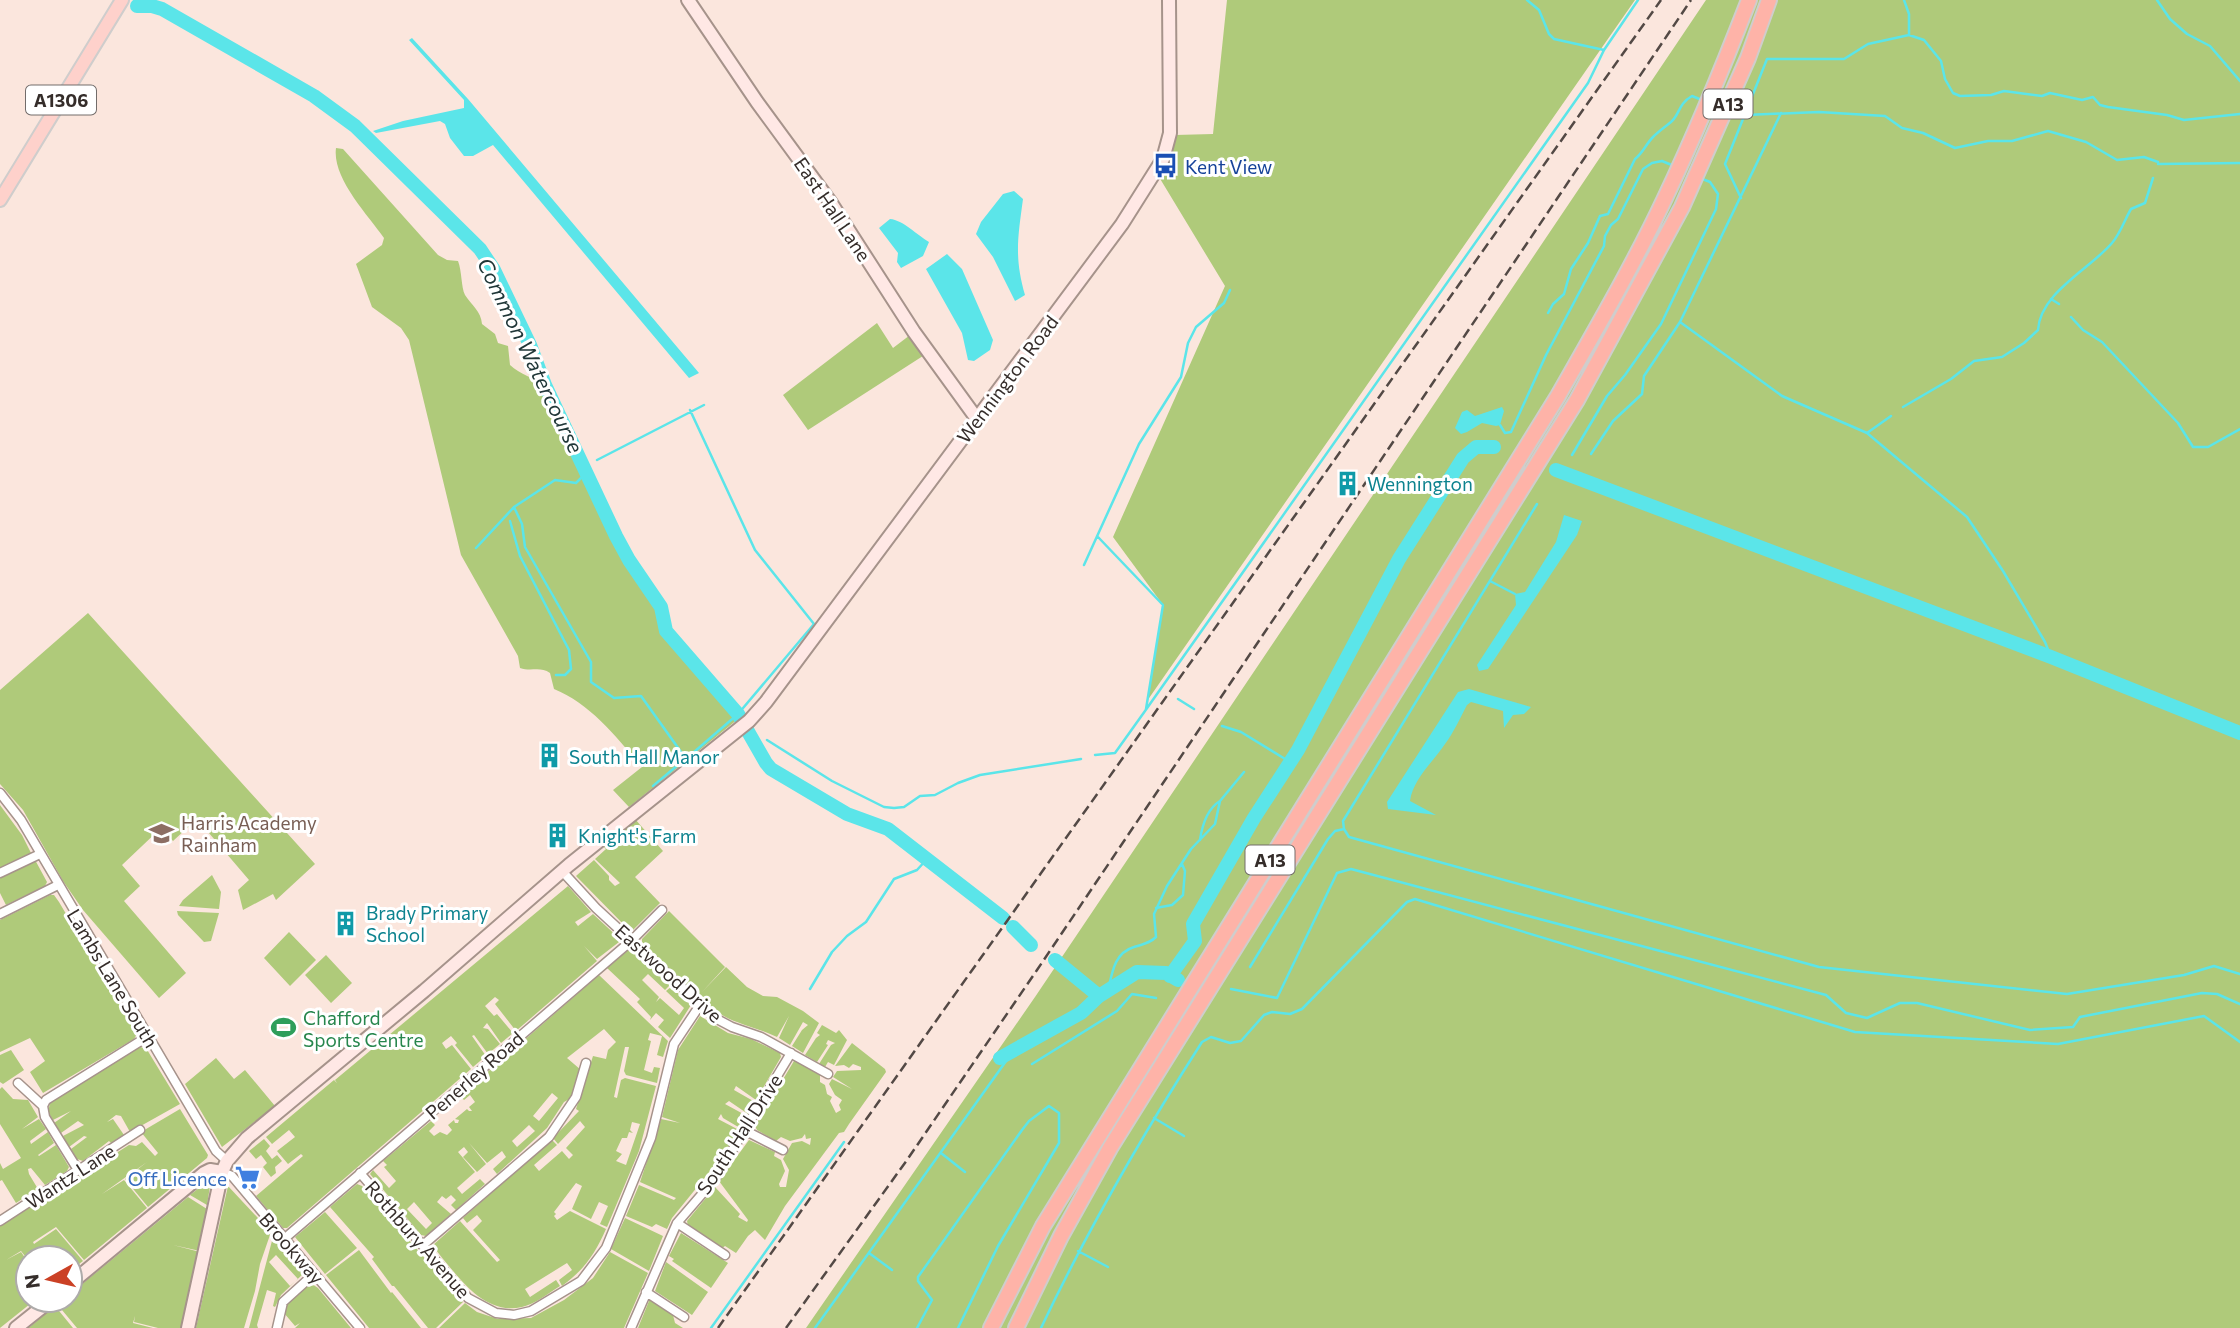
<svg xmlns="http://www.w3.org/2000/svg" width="2240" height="1328" font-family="Commissioner,sans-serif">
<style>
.green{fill:#afca7a;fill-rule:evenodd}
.water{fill:#5be5e9}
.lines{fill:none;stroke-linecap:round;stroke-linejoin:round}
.stream{stroke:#5be5e9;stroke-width:2.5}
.river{stroke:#5be5e9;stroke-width:14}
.street-casing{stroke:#a6938b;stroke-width:11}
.secondary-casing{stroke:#a6938b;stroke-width:16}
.primary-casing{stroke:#cfcdcc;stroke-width:16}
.highway-casing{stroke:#cfcdcc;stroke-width:18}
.street{stroke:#fff;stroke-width:8}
.secondary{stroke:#ffe8e5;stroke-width:12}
.primary{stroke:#fed1cb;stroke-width:12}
.highway{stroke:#feb3a8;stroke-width:14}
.rail{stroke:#534945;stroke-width:2.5;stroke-dasharray:10 5;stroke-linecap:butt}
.labels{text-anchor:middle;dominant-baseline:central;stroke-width:6;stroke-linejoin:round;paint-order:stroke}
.shield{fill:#fff;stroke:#726c6a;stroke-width:2}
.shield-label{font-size:18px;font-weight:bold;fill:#352d2a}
.transit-label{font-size:19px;fill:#164399;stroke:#fff;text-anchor:start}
.street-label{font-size:19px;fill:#352d2a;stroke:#fff}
.culture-label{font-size:19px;fill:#0d838f;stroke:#fff;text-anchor:start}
.education-label{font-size:19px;fill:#785e54;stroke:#fff;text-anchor:start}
.leisure-label{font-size:19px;fill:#27864d;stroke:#fff;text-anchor:start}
.shop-label{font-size:19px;fill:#366cbe;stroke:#fff;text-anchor:end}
.water-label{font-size:21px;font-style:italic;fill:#203738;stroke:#fff}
</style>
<rect width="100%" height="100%" fill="#fbe6dd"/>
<path class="green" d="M1227 0H1635L1147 701 1163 605 1113 537 1225 286 1159 177 1172 154 1175 135 1213 134Z
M1706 0H2240V1328H806L1035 997Z
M336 148 343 149 438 255 447 260 458 261C462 271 461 287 465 295 472 306 481 311 482 324L495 334 498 343 508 346 510 365C520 374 533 378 545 385L616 536 650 593 661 607 666 631 743 715 629 807 613 790 642 767C616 737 591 704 554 689L550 673C540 666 531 672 520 668L518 656 461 555 409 340 401 328 372 307 356 264 382 245 384 238C367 214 332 178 336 148Z
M877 323 893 348 914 332 926 354 808 430 783 395Z
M88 613 315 864 276 900 273 894 243 910 238 890 249 880 197 819 173 841 161 828 122 865 140 886 124 901 186 973 159 998 83 910 63 881 23 810 0 784V690Z
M0 805 22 835 32 855 0 872Z
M635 819 663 851 635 877 660 903 631 932 576 876 594 860 609 876V880L615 886 620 883 595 859 606 849 603 846Z
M34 858 47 882 45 886 6 905 0 893V875Z
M212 875 221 892 219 909 179 906 183 900Z
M568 886 591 912 575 922 578 926 593 914 620 939 619 942 597 959 584 946 597 961 516 1031 495 1004 499 1000 495 997 485 1006 494 1016 497 1014 513 1033 501 1043 487 1023 483 1028 488 1029 500 1044 488 1054 474 1035 472 1036 486 1056 473 1067 455 1045 457 1043 451 1036 442 1043 446 1049 452 1045 471 1069 287 1228H283L256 1196 303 1156 301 1154 288 1164 277 1151 295 1137 289 1130 272 1144 266 1137 334 1080 337 1083 335 1080Z
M50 895H54L59 902 137 1034 134 1039 43 1093 30 1072 45 1061 30 1038 0 1052V920Z
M177 911 219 913 211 941 204 942 178 915Z
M669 911 725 967 702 992 726 967 747 987 763 996 777 997 803 1011 819 1023 803 1053 792 1046 802 1030 808 1025 803 1022 790 1045 779 1038 789 1016 777 1037C759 1028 739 1025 722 1015 697 1000 664 963 642 942V939Z
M289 932 316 960 290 986 264 958Z
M628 950H632L670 985 665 990 648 974 642 980 659 997 656 1002 660 998 679 1015 684 1008 666 991 671 987 691 1005 670 1038 658 1027 664 1020 656 1013 650 1020 651 1017 637 1002 640 999 607 968Z
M326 955 352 983 331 1003 305 975Z
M599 975 668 1041 663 1057 657 1055 662 1036 650 1033 648 1040 651 1041 644 1070 652 1073 654 1067 660 1068 657 1083 626 1075 624 1071 629 1047H625L614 1097 617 1098 621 1080 625 1078 656 1086 639 1151 607 1227 600 1224 608 1206 599 1202 591 1219 572 1209 582 1186 576 1183 554 1212 556 1214 554 1216 557 1220 570 1211 606 1229C595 1254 584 1270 562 1286L559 1280 572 1270 567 1263 525 1289 530 1297 556 1280 560 1286C549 1293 535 1304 522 1307 492 1314 470 1291 453 1271 446 1262 438 1254 433 1245L460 1221 497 1262 500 1260 473 1230 482 1221 477 1215 467 1223 463 1218 552 1140 557 1145 534 1165 539 1171 562 1151 569 1159 573 1155 566 1148 585 1127 580 1121 558 1144 553 1138 579 1111 576 1109 593 1056 606 1059 608 1050 616 1042 604 1029 567 1058 581 1070 573 1097 564 1102 547 1128 497 1174 493 1169 506 1157 502 1151 487 1163 469 1143 486 1164 477 1172 463 1157 468 1152 464 1147 458 1152 475 1172 457 1188 462 1194 480 1179 485 1184 456 1210 451 1205 456 1200 451 1195 446 1199 442 1196 437 1202 451 1214 426 1236 421 1235 370 1174 373 1170 389 1188 396 1181 384 1167 387 1165 383 1161 431 1121 435 1125 429 1131 434 1136 440 1132 447 1135 452 1130 448 1125 454 1120 455 1123H458L459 1120 455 1119 467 1109 469 1111H472L469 1107 475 1102 470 1095 464 1100 460 1096ZM552 1093 558 1098 539 1121 533 1116ZM632 1122 640 1124 626 1165 616 1161 622 1154 616 1151 622 1138H627L629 1132 633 1133 630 1130ZM529 1125 535 1131 517 1147 512 1141ZM414 1202 432 1223 426 1229 407 1209Z
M700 1016 728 1033 751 1039 780 1053 781 1057 756 1100 736 1086 734 1090 755 1102 748 1114 729 1101 725 1104 747 1116 740 1128 723 1118 721 1114 718 1119 739 1130 724 1154 672 1218 667 1229 656 1224 652 1227 626 1216 639 1185 674 1200 676 1198 640 1182 661 1119 680 1123 662 1117 678 1050Z
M822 1025 836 1033 839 1030 847 1040 834 1065 828 1062 825 1067 819 1064 831 1045 835 1043 828 1040 826 1044 828 1045 817 1062 805 1055 816 1038 820 1035 817 1033Z
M852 1043 885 1069 886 1072 849 1124 844 1132 839 1133 785 1206 765 1240 755 1230 748 1236 736 1253 725 1246 721 1249 688 1226 687 1221 715 1187 740 1214 738 1217 747 1222 748 1220 719 1181 749 1140 775 1152 774 1156 781 1160 785 1171 779 1184 780 1187H786L789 1170 783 1159 792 1143 802 1141 810 1145 811 1138 806 1139 805 1134 802 1138 790 1141 781 1137 776 1141 757 1130 755 1126 794 1061H797L820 1075V1082L825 1085 827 1094 832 1097 830 1101 836 1113 841 1110 839 1105 842 1100 835 1095 829 1084 832 1079 852 1089 833 1077 837 1071 861 1070V1067L853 1064 849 1068 844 1065 835 1066Z
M140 1047 146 1048 180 1104 130 1132 121 1116 116 1115 107 1122 113 1119 124 1135 111 1143 109 1141 83 1161 77 1159 71 1149 87 1137 84 1136 69 1147 63 1136 84 1125 78 1121 61 1133 54 1123 71 1111 53 1120 48 1112 50 1103Z
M11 1050 24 1070 3 1084 0 1082V1055Z
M216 1058 234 1079 245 1070 275 1106 222 1147 185 1084Z
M2 1087 13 1099 28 1100 38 1117 22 1129 39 1119 46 1129 30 1141 31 1144 48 1132 54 1143 38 1155 39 1156 56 1145 69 1167 67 1171 45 1185 31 1168 28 1169 29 1174 38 1189 16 1203 2 1180 0 1181V1163L3 1169 21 1158 0 1124V1089Z
M180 1109 208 1155 207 1158 148 1207 125 1179 147 1162 102 1194 124 1180 147 1208 84 1260 56 1227 33 1242 34 1244 56 1229 83 1261 70 1271V1258L28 1260 21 1251 6 1260 21 1252 28 1262V1300H35L0 1328V1226L129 1145 136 1146 142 1142 155 1156 158 1153 141 1132Z
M264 1139 270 1146 266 1151 272 1159 277 1155 282 1161 275 1167 276 1173 271 1177 263 1167 267 1163 261 1155 256 1159 249 1151Z
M211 1180 207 1205 190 1195 208 1181Z
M357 1184 362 1186 463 1302 436 1328H428L394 1286H392L372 1259 374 1257 330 1207Z
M228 1186 271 1232 260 1264 255 1291 244 1328H196Z
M188 1197 207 1209 200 1251 173 1245 200 1252 181 1328H158L134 1322 135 1316 133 1323 153 1328H77L57 1304 62 1300H70V1294Z
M325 1212 357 1248 325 1274 295 1237Z
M625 1218 663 1236 649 1271 611 1249Z
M681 1233 728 1263 711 1288 672 1261 674 1259 669 1256Z
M273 1237 302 1270 303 1274 281 1295 275 1307 273 1306 276 1293 267 1290 257 1325 258 1328H249ZM276 1255 298 1279 290 1286 269 1262Z
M359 1250 391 1293 392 1292 421 1328H369L326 1275Z
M610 1252 648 1273 624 1328H439L465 1303 477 1312 498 1319 531 1318 564 1300 593 1278Z
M666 1262 708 1292 692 1315 655 1291Z
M312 1284 318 1288 351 1328H295L300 1323 295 1326 284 1313 287 1304 308 1285Z
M649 1301H653L673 1315 675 1323 683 1328H638Z
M55 1306 73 1328H28L31 1326Z"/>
<path class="water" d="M412 38 468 99 699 373 689 378 493 145 473 156H464L450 138 445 124 440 121 376 133 373 131 403 121 464 108V100L409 40Z
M1014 191 1023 199C1018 237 1014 257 1025 295L1015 301 993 257 976 234 981 222 1003 194Z
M890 219C903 220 917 235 929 242L923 256 901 268 897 262 898 253 879 228Z
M947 254 962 269 993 340 990 350 974 361 968 360 962 333 926 269Z
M1502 407 1504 411 1500 425 1496 426 1482 423 1467 432 1461 434 1455 428 1462 412 1467 410 1475 416Z
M1564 515 1582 521 1577 535 1488 669 1479 671 1477 665 1516 605 1515 594 1525 592 1556 542Z
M1469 689 1531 707 1524 714 1513 715 1504 728 1503 711 1471 702 1467 705C1460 718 1454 732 1445 744 1433 762 1413 779 1410 801L1436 815 1388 809 1387 802 1458 692Z"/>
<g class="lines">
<path class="stream" d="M1527 0 1539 10 1549 34 1554 39 1604 50
M1904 0 1909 14V35
M2157 0 2170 19 2187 34 2210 46 2240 81
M1731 110 1745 115 1819 112 1885 116 1902 128 1923 133 1955 148 1988 141H2012L2048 131 2086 142 2117 160 2144 157 2158 162
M2158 164 2240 163
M1741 198 1725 164 1767 59H1844L1868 44 1909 35 1924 40 1941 61 1945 79 1953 93 1960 96 1991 95 2004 91 2042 96 2050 93 2082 100 2093 97 2100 105 2108 107 2167 115 2184 120 2240 114
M2051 299 2059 304
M1548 313 1553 304 1564 294 1571 269 1588 243 1600 216 1608 214 1635 159C1643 153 1646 144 1653 137 1659 131 1665 127 1671 122 1680 114 1678 104 1692 96L1702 100
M2071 317 2083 330 2102 342 2178 423 2193 447H2208L2240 429
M1680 322 1782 396 1867 433 1967 517 2003 571 2045 642 2051 657
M1903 407 1951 379 1974 361 2002 357 2024 343 2038 330C2040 293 2090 269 2112 243 2120 234 2125 219 2131 209L2145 203 2153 178
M1500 425 1505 433 1511 432 1546 355 1604 246 1605 236 1611 225 1618 219 1643 169 1652 163 1662 161 1674 166
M1867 433 1891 416
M1591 454 1613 421 1642 394 1644 376 1680 322 1781 113
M1572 455 1607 396 1625 375 1661 324 1716 209 1718 194 1710 182 1700 178
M597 460 704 405
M514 507 522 524 525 547 591 662V682L614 698 641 696 686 759 738 714 814 624 755 550 690 410
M510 521 520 556 569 650 571 669 565 675H556
M1098 537 1163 605 1146 709
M476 548 514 507 555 480 576 483 585 474
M1084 565 1139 444 1181 377 1188 343 1196 327 1224 303 1230 290
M1490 581 1515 594
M1178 699 1194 709
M1222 726 1241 732 1290 762
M767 740 832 781 884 807 894 808 904 807 920 796 935 795 958 783 980 775 1081 759
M1095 755 1115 753 1145 711 1588 83 1604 50 1638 0
M653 786 685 759
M1344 829 1343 821 1537 504
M1200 840C1202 826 1207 809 1220 801
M1156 908 1172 905 1183 895 1185 871 1182 864
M1250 967 1328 839 1335 831 1344 829 1349 837 1819 967 2067 994 2184 975 2214 966 2240 974
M810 989 832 952 847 936 866 922 894 879 917 870 927 859
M1231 989 1277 998 1337 873 1351 869 1826 995 1846 1013 1867 1018 1900 1003H1917L2030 1030 2073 1027 2080 1017 2202 993 2217 994 2240 1004
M1108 991C1112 973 1114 953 1134 947 1143 944 1149 944 1156 937L1154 914 1167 886 1191 849 1215 824 1220 801 1244 772
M1032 1064 1117 1011 1132 994 1156 998
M1154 1118 1184 1136
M941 1153 965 1172
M1078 1251 1108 1267
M869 1253 892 1270
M711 1328 844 1142
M815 1328 1014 1050
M917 1328 932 1300 918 1281V1277L1022 1130 1029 1121 1049 1106 1059 1113V1143L998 1246 958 1328
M1041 1328C1088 1229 1143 1134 1202 1042L1211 1037 1230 1043 1241 1041 1264 1015 1272 1012 1290 1014 1302 1009 1407 902 1415 899 1855 1032 2058 1044 2204 1016 2240 1042"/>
<path class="river" d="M137 6H152L162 9 314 96 355 126 480 249 494 270 530 345 545 385 616 536 629 560 661 607 666 631 738 714 766 763 771 769 847 814 888 829 1003 918
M1556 470 2051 657 2240 733
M1013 927 1031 945
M1055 960 1099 996
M1170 976 1195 941 1193 924 1254 818 1298 750 1399 559 1463 458 1476 447H1494
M1000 1058 1081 1013 1099 996 1137 972 1166 973 1178 980"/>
<defs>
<path id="street" d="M0 793 21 820 216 1151 227 1161
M562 871 596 908 715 1018 732 1027 761 1037 828 1074
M0 873 40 854
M0 914 58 885
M18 1083 43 1106
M746 1131 783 1150
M78 1170 45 1117 43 1106 46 1100 147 1037
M222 1172 232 1176 360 1328
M360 1173 468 1298 496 1313 514 1315 531 1311 581 1281 606 1248 651 1138 674 1044 700 1005
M0 1221 140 1130
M677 1223 725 1255
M284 1239 631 941 662 910
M423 1245 549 1137 576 1097 586 1063
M646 1292 684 1317
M277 1328 283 1302 314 1274
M631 1328 677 1223 715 1179 791 1053"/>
<path id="secondary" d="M688 0 757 102 831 203 914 332 977 419
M70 1284 204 1173 210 1170 222 1172
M16 1328 51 1300
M188 1328 222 1172 227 1161 247 1138 424 991 569 865 749 721 766 702 1122 224 1163 159 1170 133 1169 0"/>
<path id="primary" d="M0 200 122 0"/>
<path id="highway" d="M991 1328 1043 1226 1558 396C1595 331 1633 266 1665 198 1696 133 1723 67 1749 0
M1016 1328 1061 1236 1110 1148 1577 400 1682 207 1748 58 1769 0"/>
</defs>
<use href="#street" class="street-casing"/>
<use href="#secondary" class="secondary-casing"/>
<use href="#primary" class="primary-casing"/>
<use href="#highway" class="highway-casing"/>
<use href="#street" class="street"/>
<use href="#secondary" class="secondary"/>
<use href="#primary" class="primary"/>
<use href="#highway" class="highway"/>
<path class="rail" d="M718 1328 1661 0
M786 1328 907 1160 1037 970 1691 0"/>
</g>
<defs>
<symbol id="bus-bare" viewBox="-9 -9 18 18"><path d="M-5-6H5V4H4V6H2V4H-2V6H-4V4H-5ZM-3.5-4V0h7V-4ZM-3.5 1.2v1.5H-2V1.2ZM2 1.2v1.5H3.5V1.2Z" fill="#1a4fb4" stroke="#fff" stroke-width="2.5" paint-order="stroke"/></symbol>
<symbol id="building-bare" viewBox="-9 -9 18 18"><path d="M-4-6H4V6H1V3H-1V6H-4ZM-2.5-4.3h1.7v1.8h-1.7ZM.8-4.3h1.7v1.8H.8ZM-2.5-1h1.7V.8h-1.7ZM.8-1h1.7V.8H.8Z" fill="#0f9aa8" stroke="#fff" stroke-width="2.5" paint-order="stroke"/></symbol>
<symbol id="school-bare" viewBox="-9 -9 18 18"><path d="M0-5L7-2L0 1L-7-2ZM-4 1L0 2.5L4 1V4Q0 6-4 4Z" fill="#8d6e63" stroke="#fff" stroke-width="2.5" paint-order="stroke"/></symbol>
<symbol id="stadium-bare" viewBox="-9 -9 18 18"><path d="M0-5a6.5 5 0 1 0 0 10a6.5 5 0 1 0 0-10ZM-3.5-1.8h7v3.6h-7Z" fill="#2e9e5b" stroke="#fff" stroke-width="2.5" paint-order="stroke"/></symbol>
<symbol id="supermarket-bare" viewBox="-9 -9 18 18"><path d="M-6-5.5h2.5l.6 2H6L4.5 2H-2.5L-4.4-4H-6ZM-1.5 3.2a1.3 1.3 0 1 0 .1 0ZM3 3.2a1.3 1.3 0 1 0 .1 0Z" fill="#3f7fe0" stroke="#fff" stroke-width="2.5" paint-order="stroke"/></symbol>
</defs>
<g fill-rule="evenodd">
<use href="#bus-bare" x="1148" y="148" width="35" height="35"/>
<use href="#building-bare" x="1330" y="466" width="35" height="35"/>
<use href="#building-bare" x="532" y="738" width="35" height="35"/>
<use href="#school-bare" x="144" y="816" width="35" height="35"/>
<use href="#building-bare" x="540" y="818" width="35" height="35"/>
<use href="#building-bare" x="328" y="906" width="35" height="35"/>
<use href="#stadium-bare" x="266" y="1010" width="35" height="35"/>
<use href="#supermarket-bare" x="230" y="1160" width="35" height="35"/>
</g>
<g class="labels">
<g class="shield">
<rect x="26" y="85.5" width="70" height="29" rx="5"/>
<rect x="1703.5" y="89.5" width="49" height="29" rx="5"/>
<rect x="1245.5" y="845.5" width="49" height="29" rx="5"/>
</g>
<g class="shield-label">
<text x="61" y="100">A1306</text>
<text x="1728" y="104">A13</text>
<text x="1270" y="860">A13</text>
</g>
<g class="transit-label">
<text x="1185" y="166">Kent View</text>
</g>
<g class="street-label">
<text transform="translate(833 209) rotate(56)">East Hall Lane</text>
<text transform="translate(1007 379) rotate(-53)">Wennington Road</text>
<text transform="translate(669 973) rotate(42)">Eastwood Drive</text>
<text transform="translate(113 978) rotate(59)">Lambs Lane South</text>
<text transform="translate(474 1075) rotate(-41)">Penerley Road</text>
<text transform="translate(739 1134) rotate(-57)">South Hall Drive</text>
<text transform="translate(70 1176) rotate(-33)">Wantz Lane</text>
<text transform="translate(418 1239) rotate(49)">Rothbury Avenue</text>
<text transform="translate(292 1248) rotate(49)">Brookway</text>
</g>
<g class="culture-label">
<text x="1367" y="483">Wennington</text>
<text x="569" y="756">South Hall Manor</text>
<text x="578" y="835">Knight's Farm</text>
<text x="366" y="912">Brady Primary<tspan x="366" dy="22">School</tspan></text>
</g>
<g class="education-label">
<text x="181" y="822">Harris Academy<tspan x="181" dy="22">Rainham</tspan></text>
</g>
<g class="leisure-label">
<text x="303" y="1017">Chafford<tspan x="303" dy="22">Sports Centre</tspan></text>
</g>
<g class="shop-label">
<text x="227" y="1178">Off Licence</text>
</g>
<g class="water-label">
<text transform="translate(531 355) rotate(64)">Common Watercourse</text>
</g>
</g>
<g transform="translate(49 1279) rotate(262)"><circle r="33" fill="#ffffff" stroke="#aeabaa" stroke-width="2"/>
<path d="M0-5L12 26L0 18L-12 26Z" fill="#cb4125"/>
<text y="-10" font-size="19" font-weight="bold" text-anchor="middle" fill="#352d2a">N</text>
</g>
</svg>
